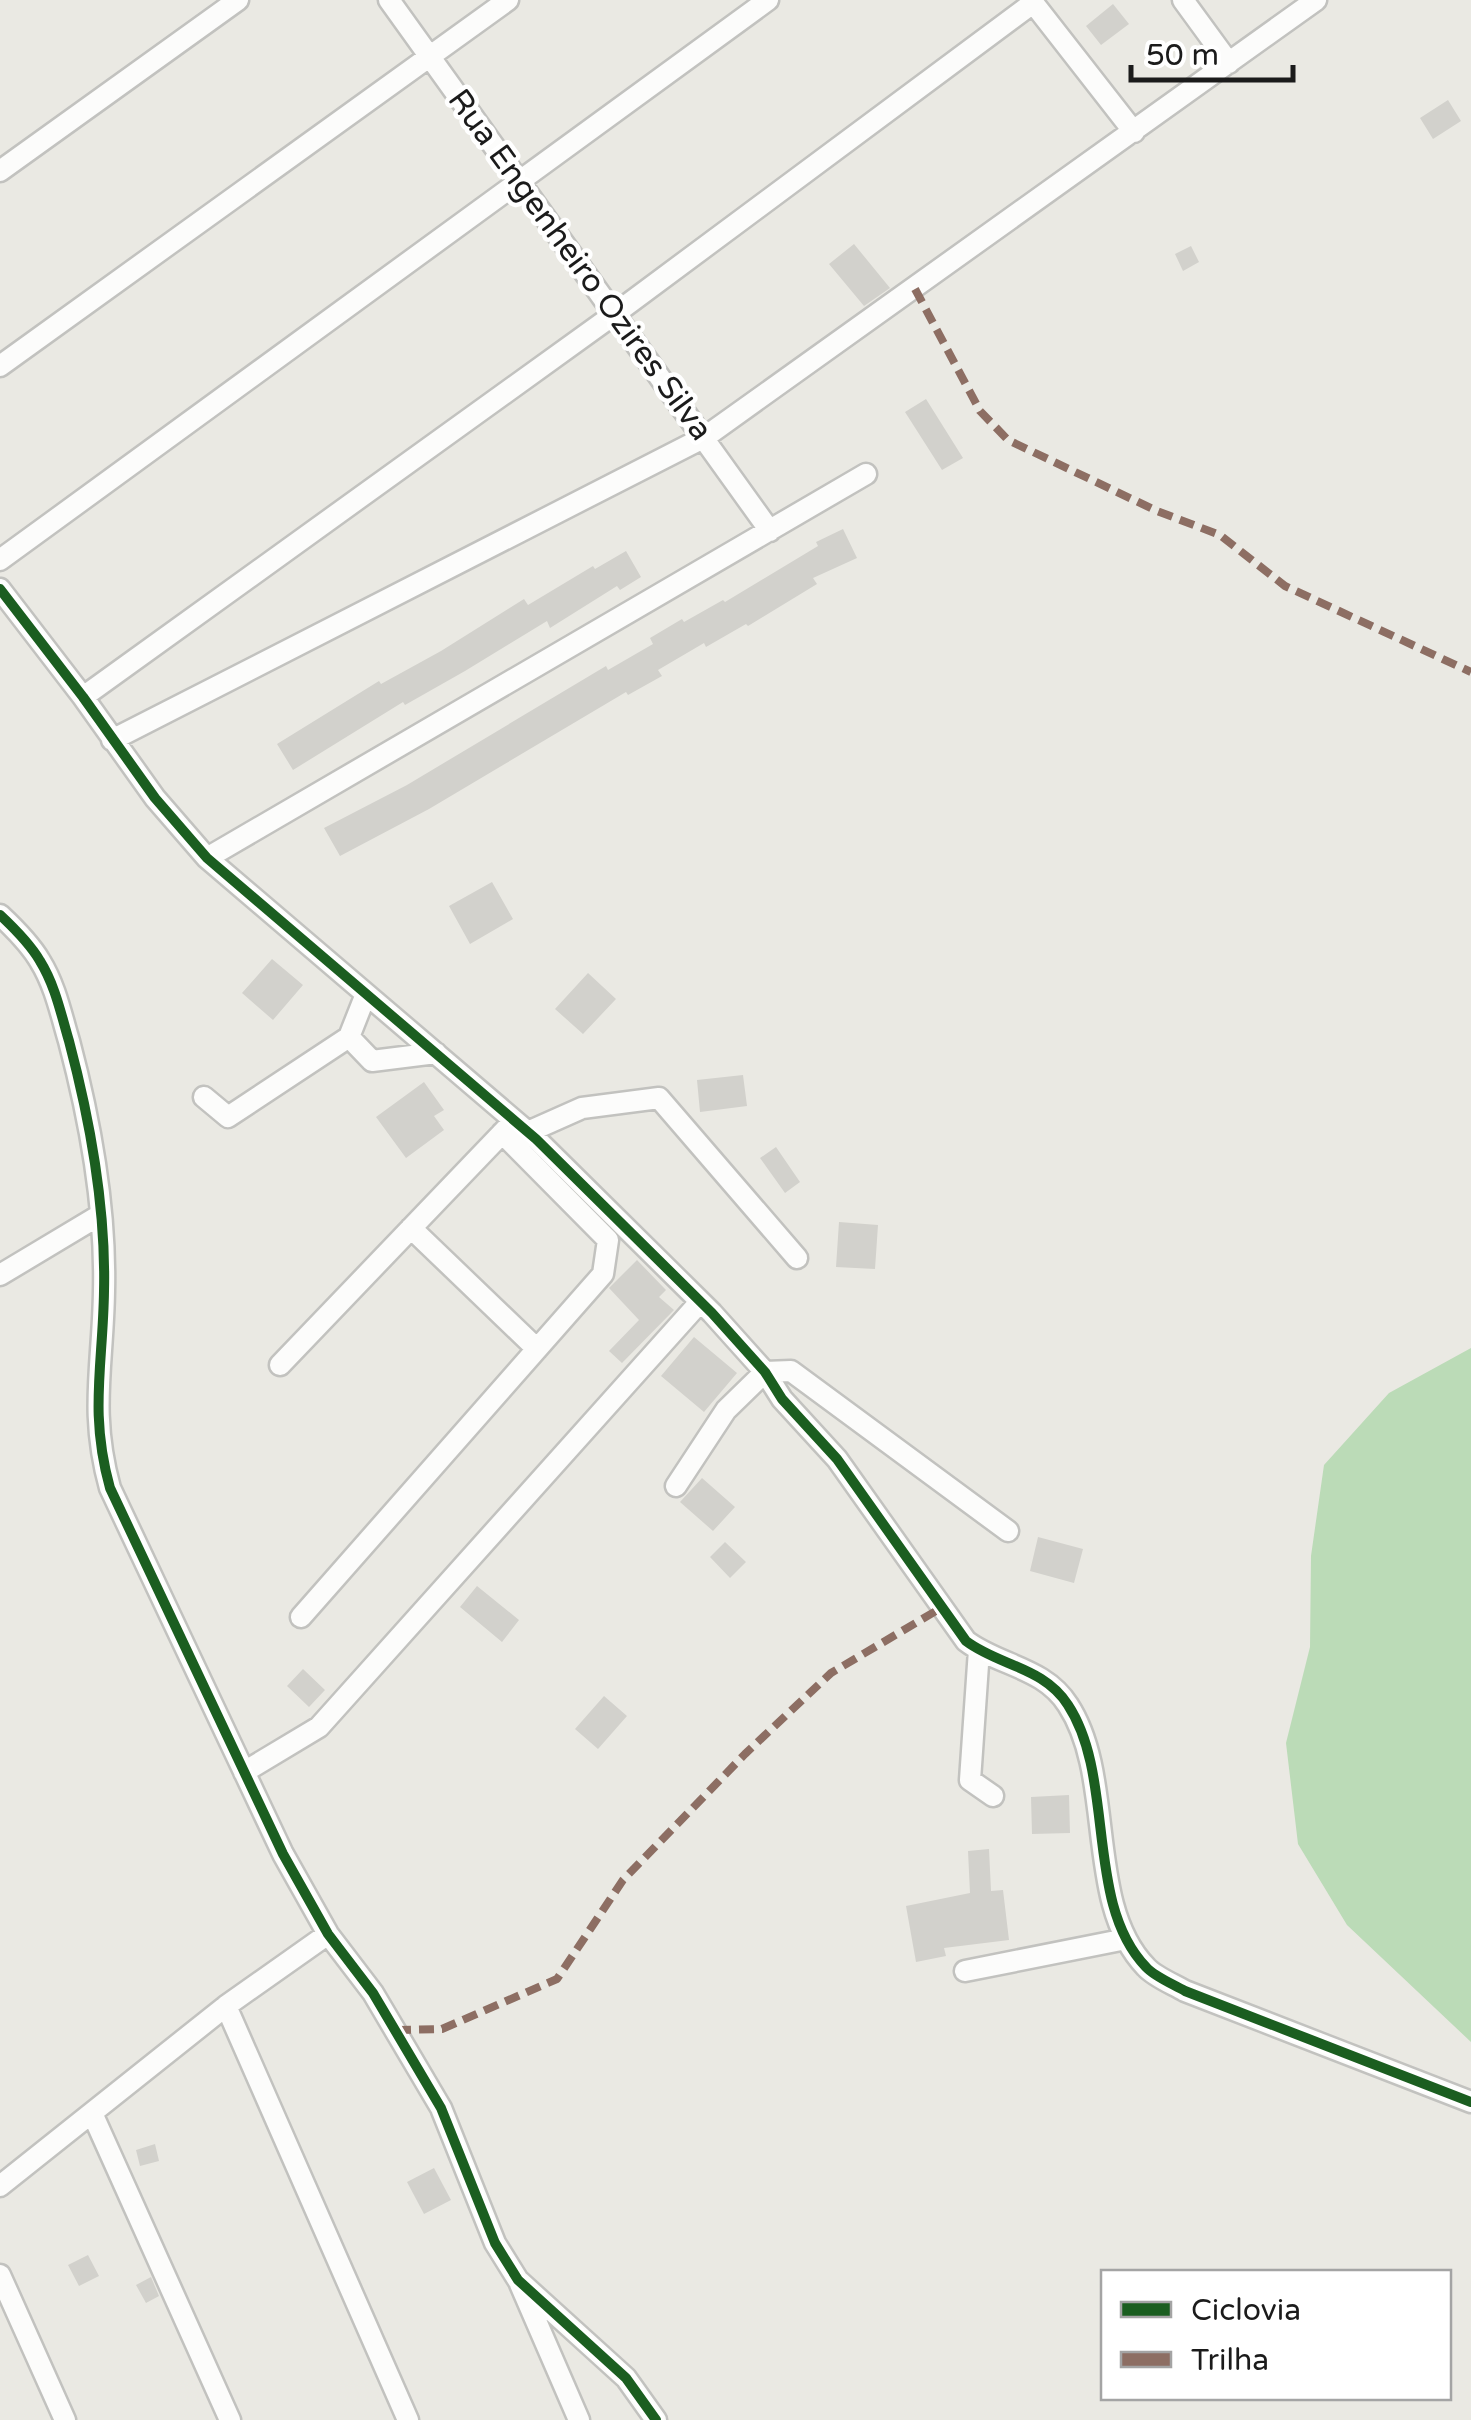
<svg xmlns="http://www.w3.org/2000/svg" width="1471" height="2420" font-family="'Varela Round',sans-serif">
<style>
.forest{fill:#bbdbb7}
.building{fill:#d2d1cc}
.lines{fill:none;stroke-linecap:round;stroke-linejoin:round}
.minor-casing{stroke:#c2c2bf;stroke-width:25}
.minor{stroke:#fcfcfb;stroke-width:20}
.quiet{stroke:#8d6e63;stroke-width:8;stroke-dasharray:15 8;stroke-linecap:butt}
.cycleway-casing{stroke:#fff;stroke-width:16}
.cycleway{stroke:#1b5e20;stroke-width:10}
.labels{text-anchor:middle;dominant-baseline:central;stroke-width:9;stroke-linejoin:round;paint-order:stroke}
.street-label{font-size:32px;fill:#1b1b1b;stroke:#fff}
</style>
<rect width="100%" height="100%" fill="#eae9e3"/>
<path class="forest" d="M1471 1348V2042L1347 1925 1298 1844 1286 1743 1310 1647 1311 1556 1324 1465 1389 1393Z"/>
<path class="building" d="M1113 4 1129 24 1101 45 1086 26Z
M1448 100 1461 121 1433 139 1420 118Z
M854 244 890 288 864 306 829 264Z
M1191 246 1199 262 1183 271 1175 254Z
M926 399 963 458 942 470 905 412Z
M843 529 857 558 813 578 817 584 748 626 746 624 706 647 704 643 658 670 662 676 628 695 626 692 429 809 340 856 324 828 407 785 606 666 608 670 653 644 650 638 682 619 684 622 723 600 725 602 818 546 816 542Z
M626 551 641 577 620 590 617 586 550 628 547 621 465 671 405 705 403 702 293 770 277 744 379 681 381 684 441 651 524 599 528 605 593 566 595 569Z
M492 882 513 919 470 944 449 906Z
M272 959 303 985 273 1020 242 993Z
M588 973 616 999 583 1034 555 1009Z
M743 1075 747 1106 700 1112 697 1080Z
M424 1082 444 1110 434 1116 444 1130 406 1158 376 1117Z
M776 1147 800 1182 785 1193 760 1158Z
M839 1222 878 1225 875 1269 836 1267Z
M637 1260 666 1290 659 1297 674 1310 622 1363 609 1351 639 1320 609 1288Z
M694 1337 737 1373 704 1412 661 1376Z
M702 1478 735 1507 713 1531 680 1502Z
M1038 1537 1083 1549 1074 1583 1030 1571Z
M725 1542 746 1562 730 1578 710 1557Z
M477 1586 519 1620 502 1642 460 1607Z
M303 1669 325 1690 309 1707 287 1686Z
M604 1696 627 1716 598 1749 575 1729Z
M1069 1795 1070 1833 1032 1834 1031 1797Z
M989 1849 991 1891 1003 1890 1009 1940 944 1948 946 1956 916 1962 906 1906 970 1893 968 1851Z
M155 2144 159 2161 140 2166 136 2150Z
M434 2168 451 2200 424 2214 407 2182Z
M88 2255 99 2276 79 2286 68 2265Z
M151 2277 159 2296 146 2303 136 2285Z"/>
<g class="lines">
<defs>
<path id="minor" d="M389 0 770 531
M1031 0 1134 132
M1183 0 1229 63
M0 171 238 0
M0 366 508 0
M0 560 768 0
M0 589 83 697 155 798 207 858 536 1139 712 1313 765 1372 782 1399 837 1459 966 1641C999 1666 1044 1667 1068 1705 1116 1778 1084 1903 1146 1967 1155 1977 1173 1984 1185 1991L1471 2102
M83 697 616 313 1033 3
M112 740 705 437 1316 0
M207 858 866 474
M0 915C15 929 30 944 40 961 55 985 61 1014 69 1041 90 1120 106 1208 104 1291 103 1365 89 1413 110 1488L283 1854 328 1934 373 1993 441 2108 495 2243 518 2280 626 2378 656 2420
M349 1037 372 1061 436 1053
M204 1097 228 1117 349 1037 366 994
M528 1132 582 1108 659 1098 797 1258
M411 1228 537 1349
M0 1275 100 1215
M280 1365 510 1125
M676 1486 726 1410 765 1372 791 1371 1008 1531
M301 1617 603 1274 608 1240 502 1133
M979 1650 970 1780 993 1796
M244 1772 319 1727 700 1302
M965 1971 1126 1939
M226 2006 408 2420
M92 2113 230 2420
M0 2186 226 2006 328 1934
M0 2275 65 2420
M520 2284 579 2420"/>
</defs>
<use href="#minor" class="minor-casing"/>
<use href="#minor" class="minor"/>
<path class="quiet" d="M915 289 980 411 1008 440 1157 511 1220 535 1285 586 1471 672
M396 2030 442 2029 557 1979 623 1880 745 1754 831 1673 941 1608"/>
<defs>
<path id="cycleway" d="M0 589 83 697 155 798 207 858 536 1139 712 1313 765 1372 782 1399 837 1459 966 1641C999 1666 1044 1667 1068 1705 1116 1778 1084 1903 1146 1967 1155 1977 1173 1984 1185 1991L1471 2102
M0 915C15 929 30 944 40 961 55 985 61 1014 69 1041 90 1120 106 1208 104 1291 103 1365 89 1413 110 1488L283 1854 328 1934 373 1993 441 2108 495 2243 518 2280 626 2378 656 2420"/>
</defs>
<use href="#cycleway" class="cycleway-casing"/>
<use href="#cycleway" class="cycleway"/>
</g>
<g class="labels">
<g class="street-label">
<text transform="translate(580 265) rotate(54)">Rua Engenheiro Ozires Silva</text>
</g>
</g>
<rect x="1101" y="2270" width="350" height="130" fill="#ffffff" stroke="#a4a4a4" stroke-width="2.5"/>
<rect x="1121" y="2302" width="50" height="15" fill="#1b5e20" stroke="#a4a4a4" stroke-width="2.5"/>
<text x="1191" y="2320" font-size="30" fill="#1b1b1b">Ciclovia</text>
<rect x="1121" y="2352" width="50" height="15" fill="#8d6e63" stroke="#a4a4a4" stroke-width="2.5"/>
<text x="1191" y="2370" font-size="30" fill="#1b1b1b">Trilha</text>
<path d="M1131 65v15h162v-15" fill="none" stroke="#1b1b1b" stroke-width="5"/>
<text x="1146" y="65" font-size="30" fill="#1b1b1b" stroke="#ffffff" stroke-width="8" paint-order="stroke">50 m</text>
</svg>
